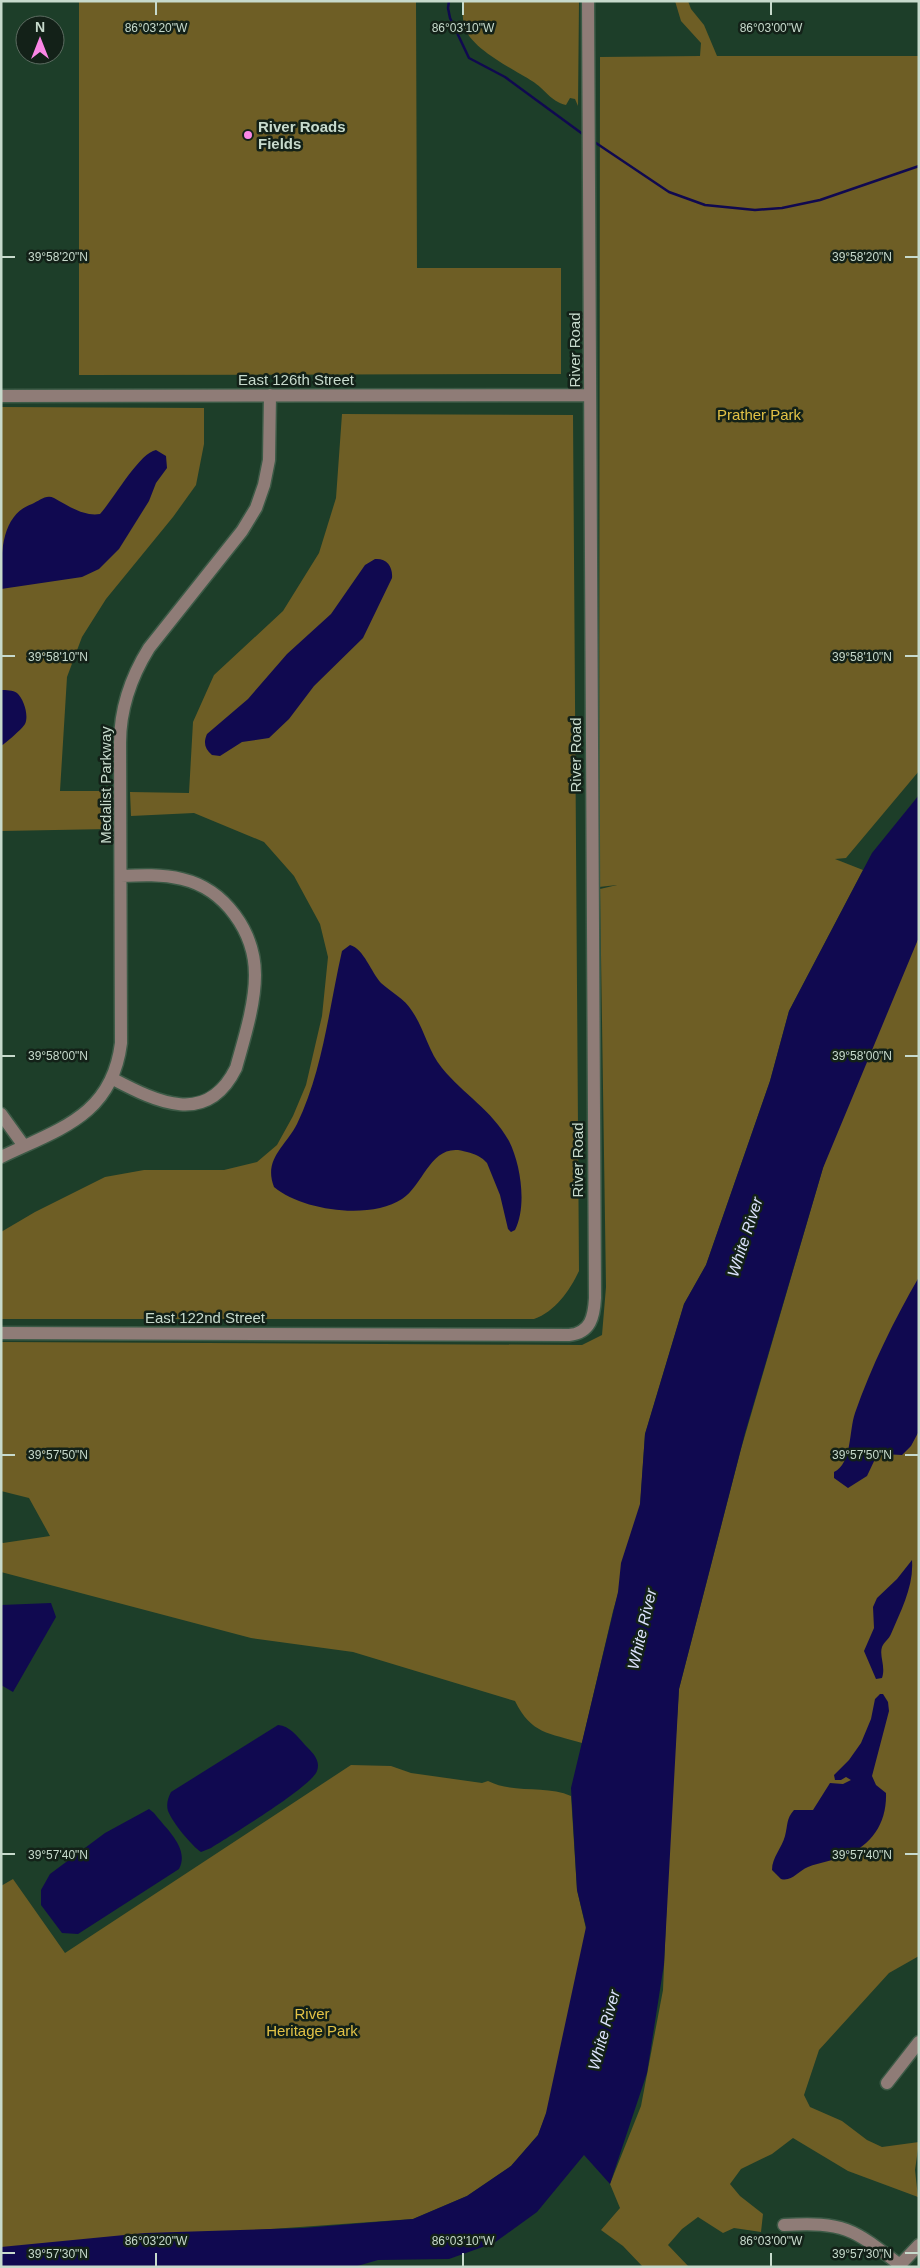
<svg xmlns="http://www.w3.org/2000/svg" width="920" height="2268" font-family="Helvetica,sans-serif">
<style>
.green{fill:#6e5e25}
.water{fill:#100950}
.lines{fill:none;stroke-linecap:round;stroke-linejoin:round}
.stream{stroke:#100950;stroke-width:2.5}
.minor-casing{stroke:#3c5a46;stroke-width:15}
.minor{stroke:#8f7c77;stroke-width:12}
.ticks{fill:none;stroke:#c7dacc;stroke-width:2}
.poi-dot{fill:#fb87e6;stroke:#132118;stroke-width:2}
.labels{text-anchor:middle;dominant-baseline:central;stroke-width:5;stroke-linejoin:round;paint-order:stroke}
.poi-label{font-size:15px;font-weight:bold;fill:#c7dacc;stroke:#132118;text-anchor:start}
.street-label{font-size:15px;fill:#c7dacc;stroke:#132118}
.park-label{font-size:15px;fill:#e2c246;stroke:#132118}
.water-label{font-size:16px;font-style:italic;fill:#dce3fc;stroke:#132118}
.ticks-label{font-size:12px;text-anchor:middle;fill:#c7dacc;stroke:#132118;stroke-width:5;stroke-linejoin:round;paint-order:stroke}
</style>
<rect width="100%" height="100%" fill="#1d3e29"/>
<path class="green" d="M79 1H416L417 268H561V374L79 375Z
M462 1H579L578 106 575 99 570 98 566 105C550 101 545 89 532 81 513 69 469 48 464 25 462 17 463 9 462 1Z
M675 1H688L691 9 704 25 717 56H919V771L846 858 835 859 863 870 789 1011 770 1081 706 1265 684 1304 645 1434 639 1522 613 1611 582 1743C549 1733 531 1734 515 1701L353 1652 251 1638 1 1572V1542L3 1543 50 1536 29 1498 1 1491V1342L582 1345 602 1335 606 1287 600 889 617 885 599 887 600 57 700 56 701 43 681 21Z
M1 407 204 408V444L196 485 173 517 106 599 82 637 67 677 60 791H110V829L1 831Z
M342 414 573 415 579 1271C570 1290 555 1312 534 1319H1V1232L35 1212 105 1177 144 1170H224L257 1162 277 1145 293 1116 306 1085 322 1016 328 957 320 924 294 876 264 842 194 813 131 816 130 792 189 793 193 722 214 675 283 611 319 553 336 498Z
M919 937V1956L889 1973 819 2050 804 2095 810 2107 842 2121 867 2140 882 2147 919 2142 915 2170 918 2197 848 2171 793 2138 772 2154 741 2169 730 2184 740 2196 763 2214 761 2232 734 2228 723 2233 698 2217 682 2229 668 2245 689 2267H643L623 2246 601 2230 620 2208 610 2184 641 2106 663 1990 670 1825 679 1689 741 1449 827 1154 896 981Z
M351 1765 391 1766 411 1773 482 1783 488 1781C513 1794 546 1785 571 1796L577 1890 587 1933 571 2051 538 2135 511 2166 467 2196 413 2219 1 2248V1886L13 1879 65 1953Z"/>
<path class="water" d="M156 450 166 456 167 468 156 483 149 501 119 549 99 569 82 577 1 589C1 556 0 515 32 504 39 501 46 494 54 498 67 505 84 517 100 514 113 500 139 453 156 450Z
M375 559C387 558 393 567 392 578L363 638 314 686 289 719 269 738 242 742 220 756 212 755C205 749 203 743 207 734L248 699 287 654 331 614 365 565Z
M1 690C6 690 13 690 17 693 24 699 29 716 25 724 22 729 6 743 1 746Z
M919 795V937L823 1168 745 1433 679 1689 664 1964 647 2073 610 2184 584 2155 537 2212 494 2243 449 2259 378 2260 354 2267H1V2247L145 2233 303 2228 413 2219 467 2196 511 2166 538 2135 546 2113 586 1927 577 1890 571 1788 618 1592 621 1563 640 1504 645 1434 684 1304 706 1265 770 1081 789 1011 872 853Z
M350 945C364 949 371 972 381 983 391 992 405 999 412 1011 424 1028 428 1051 442 1068 464 1095 491 1109 509 1141 521 1165 527 1206 515 1230L511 1232 508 1229 500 1195 487 1163C482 1157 475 1154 467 1152 431 1140 425 1184 402 1199 370 1220 303 1211 274 1187 263 1159 286 1146 297 1124 323 1070 329 1008 342 951Z
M919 1277V1431L911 1446 902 1455 883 1454 876 1457 867 1476 848 1488 834 1478V1472C852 1464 849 1430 855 1413 871 1367 894 1320 919 1277Z
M912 1560C914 1586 901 1610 891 1634 889 1639 884 1642 882 1647 879 1656 886 1666 882 1678L876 1679 864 1651 874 1628 873 1607 877 1598 897 1579Z
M51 1603 56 1617 13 1692 1 1685V1605Z
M880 1694H883L888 1702 889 1711 872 1776 876 1785 886 1793C887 1823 872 1845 845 1856 833 1861 820 1862 808 1867 798 1871 792 1882 781 1879L772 1870C772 1857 782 1848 785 1836 788 1825 786 1819 794 1810H813L830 1783 843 1784 851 1780 846 1777 841 1780H835L834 1775 849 1760 861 1743 871 1719 875 1699Z
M278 1725C290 1726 297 1736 305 1745 312 1752 321 1760 317 1771 311 1787 230 1836 211 1848L201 1852C191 1845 173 1823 168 1811 166 1804 168 1798 171 1792Z
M149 1809 154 1813C166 1829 190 1848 179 1869L78 1934 62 1933 41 1905V1890L50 1874 105 1833Z"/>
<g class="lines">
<path class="stream" d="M449 1 448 8 450 18 469 58 505 77 584 135
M593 141 669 192 705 205 755 210 782 208 820 200 919 166"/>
<defs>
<path id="minor" d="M1 396 590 395
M113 1079C157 1102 207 1127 236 1068 244 1039 255 1005 255 975 255 932 225 889 182 879 162 874 141 875 121 876
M1 1114 24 1146
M1 1157C59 1129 112 1116 121 1043L120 743C120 708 131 677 149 648L242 531 256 508 264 485 269 460 270 395
M1 1333 569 1335C591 1333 594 1316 595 1298L588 1
M887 2083 919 2042
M784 2225C845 2222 852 2228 900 2265
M898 2267 919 2245"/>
</defs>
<use href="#minor" class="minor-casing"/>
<use href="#minor" class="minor"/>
</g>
<path class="ticks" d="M156 2V15M463 2V15M771 2V15M2 257H15M905 257H918M2 656H15M905 656H918M2 1056H15M905 1056H918M2 1455H15M905 1455H918M2 1854H15M905 1854H918M2 2253H15M156 2253V2266M463 2253V2266M771 2253V2266M905 2253H918"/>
<circle class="poi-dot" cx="248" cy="135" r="5"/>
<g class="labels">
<g class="poi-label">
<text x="258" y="126">River Roads<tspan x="258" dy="17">Fields</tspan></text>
</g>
<g class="street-label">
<text transform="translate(574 350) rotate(-90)">River Road</text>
<text x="296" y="379">East 126th Street</text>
<text transform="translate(575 755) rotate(-90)">River Road</text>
<text transform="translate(105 785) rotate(-90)">Medalist Parkway</text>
<text transform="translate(577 1160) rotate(-90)">River Road</text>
<text x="205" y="1317">East 122nd Street</text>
</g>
<g class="park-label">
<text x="759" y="414">Prather Park</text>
<text x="312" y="2013">River<tspan x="312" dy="17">Heritage Park</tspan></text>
</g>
<g class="water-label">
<text transform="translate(745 1237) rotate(-72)">White River</text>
<text transform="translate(642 1629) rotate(-77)">White River</text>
<text transform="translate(604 2030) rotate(-75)">White River</text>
</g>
</g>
<g class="ticks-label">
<text x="156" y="32">86°03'20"W</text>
<text x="463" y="32">86°03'10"W</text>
<text x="771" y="32">86°03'00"W</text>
<text x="58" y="261">39°58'20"N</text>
<text x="862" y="261">39°58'20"N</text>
<text x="58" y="661">39°58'10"N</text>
<text x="862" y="661">39°58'10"N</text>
<text x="58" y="1060">39°58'00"N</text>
<text x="862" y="1060">39°58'00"N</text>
<text x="58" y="1459">39°57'50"N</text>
<text x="862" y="1459">39°57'50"N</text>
<text x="58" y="1859">39°57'40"N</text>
<text x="862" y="1859">39°57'40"N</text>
<text x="156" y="2245">86°03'20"W</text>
<text x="463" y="2245">86°03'10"W</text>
<text x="771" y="2245">86°03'00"W</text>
<text x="58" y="2258">39°57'30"N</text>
<text x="862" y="2258">39°57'30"N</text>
</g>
<rect width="920" height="2268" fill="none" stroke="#c7dacc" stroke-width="5"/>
<g transform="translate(40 40)"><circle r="24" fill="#132118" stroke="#5b6b60"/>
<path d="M0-4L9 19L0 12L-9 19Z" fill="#fb87e6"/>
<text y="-8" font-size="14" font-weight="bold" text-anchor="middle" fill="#c7dacc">N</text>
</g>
</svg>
